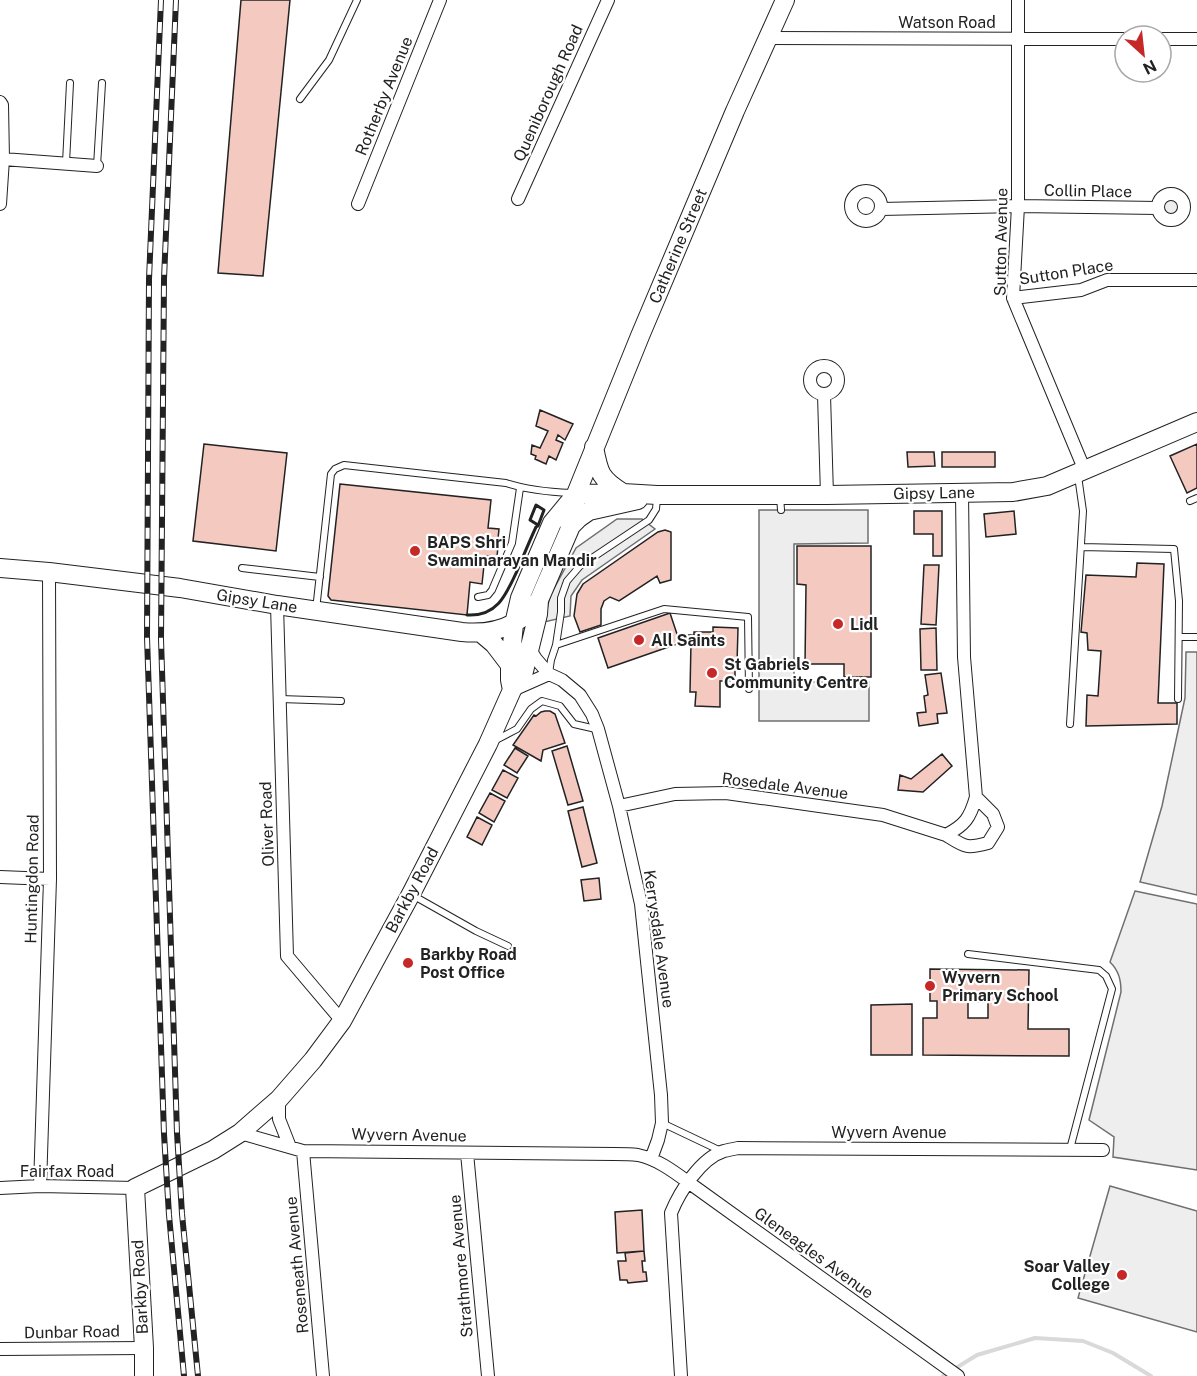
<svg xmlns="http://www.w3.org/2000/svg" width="1197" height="1376" font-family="'Public Sans',sans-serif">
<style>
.green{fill:#eee;stroke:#6f6f6f;stroke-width:1.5}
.parking{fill:#ededed;stroke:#6f6f6f;stroke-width:1.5}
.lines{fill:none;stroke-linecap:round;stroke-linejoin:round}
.stream{stroke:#d9d9d9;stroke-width:4}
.building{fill:#f3c9c0;stroke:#222;stroke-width:1.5;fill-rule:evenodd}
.lane-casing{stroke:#222;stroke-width:8}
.street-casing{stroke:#222;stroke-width:14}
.secondary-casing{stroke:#222;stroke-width:20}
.lane{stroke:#fff;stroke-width:6}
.street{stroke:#fff;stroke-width:12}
.secondary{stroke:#fff;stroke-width:18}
.rail-casing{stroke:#222;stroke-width:6}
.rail{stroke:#fff;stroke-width:4;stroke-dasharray:11;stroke-linecap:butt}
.wall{stroke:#222;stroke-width:3}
.poi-dot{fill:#c62828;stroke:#fff;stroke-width:2}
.labels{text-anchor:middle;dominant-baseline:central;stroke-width:4.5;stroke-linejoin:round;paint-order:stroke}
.street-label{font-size:16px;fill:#222;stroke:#fff}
.poi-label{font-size:16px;font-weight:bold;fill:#222;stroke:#fff;text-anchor:start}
</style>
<rect width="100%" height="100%" fill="#fff"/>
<path class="green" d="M1186 652H1197V895L1140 882 1162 806 1179 726 1185 698Z
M1135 891 1197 904V1170L1113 1157 1114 1137 1089 1120 1121 992C1121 980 1119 971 1110 962Z
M1110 1186 1197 1211V1332L1078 1298Z"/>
<path class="parking" d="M1160 207a11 11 0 1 1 22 0a11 11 0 1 1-22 0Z
M759 510H868V543L794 544V682H869V721H759Z
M617 519H642L655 529 582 580 571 596 570 616 544 622 550 596 576 548Z"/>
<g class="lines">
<path class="stream" d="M943 1376 977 1355 1035 1338 1083 1341 1113 1353 1151 1376"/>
</g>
<path class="building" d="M241 0H290L263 276 218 273Z
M540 410 573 424 565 440 558 435 556 440 563 443 556 460 549 456 546 464 535 459 536 456 531 454 532 445 540 448 548 431 536 426Z
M204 444 287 453 276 551 193 541Z
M1197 444V488L1187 493 1170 456Z
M907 452H934L935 466 908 467Z
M942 452H995V467H942Z
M340 484 491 500 488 528 499 529 498 539H504V547L498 546 497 557 485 556 482 584 470 582 467 615 331 600 328 596Z
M914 511H942V556H933V534H914Z
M1014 511 1016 534 986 537 984 514Z
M665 530 671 532V580L660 583 657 576 619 601 610 597 604 601 601 609V625L580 632 574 616 577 594 583 584 658 532Z
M797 546H871V677H844V664H805L806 585 797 584Z
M1137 563 1164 564 1158 703H1177V724L1086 726 1087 695 1098 696 1101 651 1088 650 1087 633 1081 632 1086 575 1136 577Z
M924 565H939L936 625 921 624Z
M670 613 680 643 608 668 598 638Z
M713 627 738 628 737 664H735V681H720V707L695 706 696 692H690L691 642H688V635H694V632H713Z
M936 628 937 670H921L920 629Z
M941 673 947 713 937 714 938 723 919 726 917 713 926 712 924 696 928 695 925 675Z
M545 711H550L555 714 565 743 543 750 541 761 513 745 534 715 536 716 541 712Z
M567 746 583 801 568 805 552 751Z
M515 748 528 756 517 773 504 765Z
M942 754 952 766 923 792 898 790 900 775 911 779Z
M503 770 518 778 507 798 492 790Z
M490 793 505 801 494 822 479 813Z
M583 807 597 863 582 867 568 811Z
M477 817 492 825 482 845 467 837Z
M599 878 601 899 584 901 581 880Z
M930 969 1029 970 1028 1029H1069V1056L923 1055V1018H937V1001H930ZM968 1002H988V1018H968Z
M912 1004V1055H871V1005Z
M642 1210 644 1251 617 1253 615 1212Z
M644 1251 645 1261H642L643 1272H646L647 1281 628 1283 627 1280H620L618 1261H626L625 1253Z"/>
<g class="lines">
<defs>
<path id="lane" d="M300 99 329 60 357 0
M66 163 70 83
M97 166 102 83
M780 496 781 510
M1190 501 1197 498
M1081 547 1174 549 1179 601 1178 699
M242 568 320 577
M478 597 488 595 492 590 512 543 520 488
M316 610 331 474 335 469 344 465 506 483C527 490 548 492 571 493
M1180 637H1197
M556 645 664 609 748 617 749 689
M549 673 551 660 556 645 561 612V598L567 581 580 566 649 520 656 509 657 498
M280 699 341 701
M1070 724 1083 511 1078 476
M494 741 517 729 531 709 542 701 560 706 574 724 596 729
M414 896 476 931 508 946
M968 954 1099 970 1106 976 1112 989 1070 1149
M662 1123 721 1151"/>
<path id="street" d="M1018 0V206L1013 298 1085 471
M769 38 1125 39
M1161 39H1197
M0 102 2 105 3 159 0 204
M3 159 97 166
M851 206a15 15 0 1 1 30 0a15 15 0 1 1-30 0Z
M1158 207a13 13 0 1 1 26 0a13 13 0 1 1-26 0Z
M518 199 608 0
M358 204 440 0
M881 209 1018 206 1158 208
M1013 298 1081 290 1107 280H1197
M810 380a14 14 0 1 1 28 0a14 14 0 1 1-28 0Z
M824 395 827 495
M277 605 287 956 342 1021
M527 645 536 659 549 674 562 680 580 695 592 714 598 729 619 806 641 904 661 1095 662 1123 658 1140 651 1159
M515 689 549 674
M619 806 675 794 726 793 883 815 946 835C965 825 970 818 976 797L964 657 962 493
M946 835C965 847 966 849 988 843L998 827 993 814 976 797
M0 877 50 879
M279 1099V1119L290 1147
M240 1133 303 1151 614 1154C622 1154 630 1154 638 1155 657 1159 673 1171 688 1182L958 1376
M303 1151 323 1376
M467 1153 488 1376
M40 1186 50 879 49 572
M0 1188 40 1186 135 1188
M0 1349 144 1348
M681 1376 671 1213C680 1191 701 1158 724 1151 728 1150 733 1149 738 1148L1103 1150"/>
<path id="secondary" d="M594 447C599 473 600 479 623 493
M575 504 576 494 640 336 735 111 785 0
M0 568 49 572 180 588 277 605 462 632C493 635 521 626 539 600L571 526 579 518 589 511 638 500
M481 633 494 644 510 665
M512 690 510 680V665L514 624 520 598 552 523 576 494 623 493 657 495H827L1013 492 1047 486 1197 422
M144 1376V1348L135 1188 213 1150 240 1133 279 1099 313 1060 342 1021 411 894 488 744 512 690 524 671 538 614 539 600"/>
</defs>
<use href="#lane" class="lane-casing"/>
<use href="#street" class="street-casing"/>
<use href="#secondary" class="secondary-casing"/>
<use href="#lane" class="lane"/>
<use href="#street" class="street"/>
<use href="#secondary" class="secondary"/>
<defs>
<path id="rail" d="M161 0 149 279 147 637 164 1134 169 1215 184 1376
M176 0 164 279 161 639 177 1133 182 1214 198 1376"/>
</defs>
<use href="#rail" class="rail-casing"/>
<use href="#rail" class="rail"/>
<path class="wall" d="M467 615C497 617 506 595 517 571 523 557 529 542 536 527L538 526 544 510 536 505 530 520 538 525"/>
</g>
<g class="poi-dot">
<circle cx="415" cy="551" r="6"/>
<circle cx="838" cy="624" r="6"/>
<circle cx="639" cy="640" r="6"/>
<circle cx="712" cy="673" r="6"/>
<circle cx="408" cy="963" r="6"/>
<circle cx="930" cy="986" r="6"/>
<circle cx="1122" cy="1275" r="6"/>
</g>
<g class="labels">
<g class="street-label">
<text x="947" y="22">Watson Road</text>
<text transform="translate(548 93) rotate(-66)">Queniborough Road</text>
<text transform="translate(384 96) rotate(-68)">Rotherby Avenue</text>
<text transform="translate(1088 191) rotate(1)">Collin Place</text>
<text transform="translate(1001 242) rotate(-89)">Sutton Avenue</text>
<text transform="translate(678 246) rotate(-67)">Catherine Street</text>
<text transform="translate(1066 272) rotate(-9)">Sutton Place</text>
<text transform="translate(934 493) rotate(-1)">Gipsy Lane</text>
<text transform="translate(257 601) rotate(9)">Gipsy Lane</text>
<text transform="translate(785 786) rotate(7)">Rosedale Avenue</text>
<text transform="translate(267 824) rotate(-92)">Oliver Road</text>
<text transform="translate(32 879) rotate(-89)">Huntingdon Road</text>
<text transform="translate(412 890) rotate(-62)">Barkby Road</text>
<text transform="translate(659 939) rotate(82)">Kerrysdale Avenue</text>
<text x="889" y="1132">Wyvern Avenue</text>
<text transform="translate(409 1135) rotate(1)">Wyvern Avenue</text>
<text x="67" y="1171">Fairfax Road</text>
<text transform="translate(814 1253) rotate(36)">Gleneagles Avenue</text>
<text transform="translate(297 1265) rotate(-95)">Roseneath Avenue</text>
<text transform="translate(461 1266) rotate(-95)">Strathmore Avenue</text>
<text transform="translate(140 1287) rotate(-93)">Barkby Road</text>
<text transform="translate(72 1332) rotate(-1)">Dunbar Road</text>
</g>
<g class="poi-label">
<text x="427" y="542">BAPS Shri<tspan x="427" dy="18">Swaminarayan Mandir</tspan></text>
<text x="850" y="624">Lidl</text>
<text x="651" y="640">All Saints</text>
<text x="724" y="664">St Gabriels<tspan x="724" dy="18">Community Centre</tspan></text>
<text x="420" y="954">Barkby Road<tspan x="420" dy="18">Post Office</tspan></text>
<text x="942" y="977">Wyvern<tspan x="942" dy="18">Primary School</tspan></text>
<text x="1110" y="1266" text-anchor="end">Soar Valley<tspan x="1110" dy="18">College</tspan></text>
</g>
</g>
<g transform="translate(1143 54) rotate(153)"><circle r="28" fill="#ffffff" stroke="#a7a7a7" stroke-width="1.5"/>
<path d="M0-4.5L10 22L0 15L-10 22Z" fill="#c62828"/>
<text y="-9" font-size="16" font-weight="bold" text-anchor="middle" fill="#222222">N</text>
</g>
</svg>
